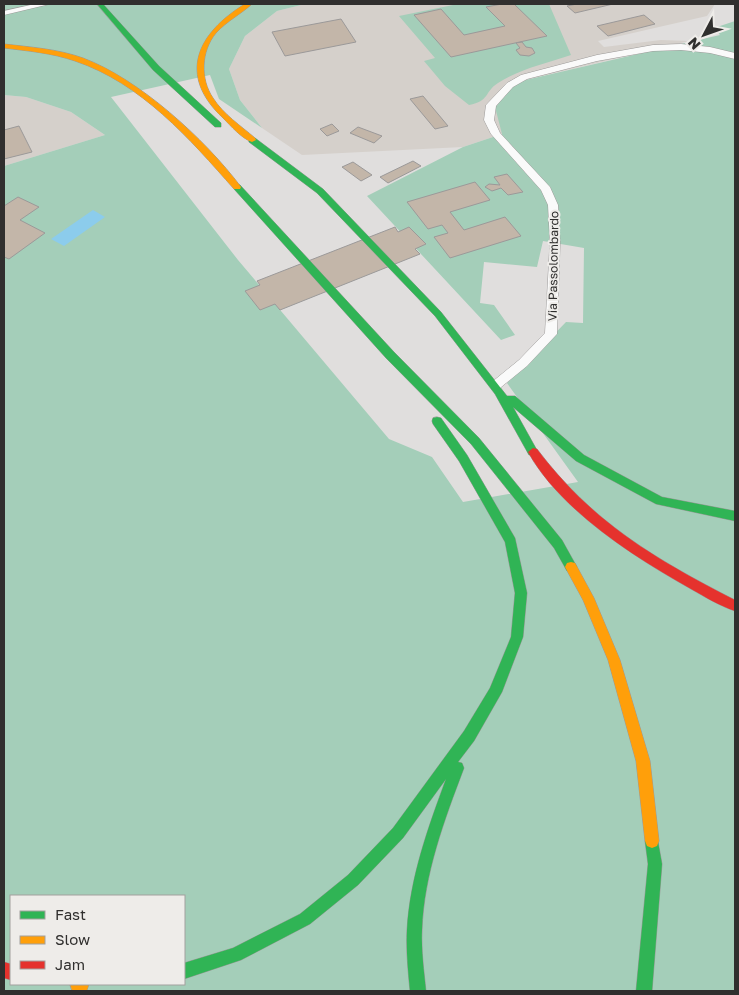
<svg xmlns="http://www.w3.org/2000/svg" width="739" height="995" font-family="'Golos Text',sans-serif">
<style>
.built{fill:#d5d0cb}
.green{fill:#a4ceb9;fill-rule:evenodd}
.water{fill:#8cccec}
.building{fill:#c3b6a9;stroke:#9b9999}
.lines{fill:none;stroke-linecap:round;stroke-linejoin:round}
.lane-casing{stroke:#9c9a99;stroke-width:1}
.fast-casing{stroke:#9c9a99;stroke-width:1}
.slow-casing{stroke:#9c9a99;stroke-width:1}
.jam-casing{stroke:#9c9a99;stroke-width:1}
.lane{fill:#fafafa;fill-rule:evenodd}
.fast{fill:#30b455;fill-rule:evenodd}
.slow{fill:#ff9f0a;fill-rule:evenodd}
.jam{fill:#e5322d;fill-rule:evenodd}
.labels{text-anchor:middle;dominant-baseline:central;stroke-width:4;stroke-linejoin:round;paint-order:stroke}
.far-street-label{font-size:12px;fill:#302f2e;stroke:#eeece9}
</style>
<rect width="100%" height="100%" fill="#e0dedd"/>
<path class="built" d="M305 4H715L707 16 598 41 604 47 661 40 689 41 517 82 502 134 463 147 302 155 262 128 240 100 229 69 245 36 277 11Z
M4 95 26 97 71 112 105 135 4 166Z"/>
<path class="green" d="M4 4H305L277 11 245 36 229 69 240 100 262 128 219 99 210 75 111 97 238 260 389 439 432 457 463 502 578 482 507 383 566 322 583 323 584 248 543 241 537 267 484 262 480 303 494 305 515 335 501 340 367 196 463 147 502 134 495 107 517 82 720 35 714 28 735 21V991H4V166L105 135 71 112 26 97 4 95ZM11 896H184V984H11Z
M458 4H549L571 55C547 63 520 69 498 83 484 92 490 101 469 105L445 86 424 61 435 58 399 16Z"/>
<path class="water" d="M93 210 105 217 64 246 51 239Z"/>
<path class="building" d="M502 4H514L547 36 451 57 414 15 441 9 464 35 505 26 486 7Z
M577 4H613L575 13 567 6Z
M644 15 655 24 608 36 597 26Z
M341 19 356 42 285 56 272 32Z
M522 42 526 47 532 48 535 53 529 56 520 55 516 50 520 48 516 43Z
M423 96 448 126 435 129 410 99Z
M332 124 339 131 327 136 320 129Z
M19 126 32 152 4 159V130Z
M358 127 382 136 374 143 350 133Z
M413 161 421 166 388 183 380 177Z
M353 162 372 175 361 181 342 167Z
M507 174 523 192 508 195 501 188 492 191 485 187 489 184 500 185 494 177Z
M475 182 490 200 450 212 464 230 505 217 521 236 450 258 434 237 448 233 442 225 428 229 407 202Z
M18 197 39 207 20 220 45 233 9 259 4 257V206Z
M395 227 398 232 409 227 426 244 415 249 420 254 280 310 275 304 260 310 245 291 260 285 257 281Z"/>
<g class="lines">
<defs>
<path id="lane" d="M35 4H50L4 15V11Z
M681 44 710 47 735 53V59L710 53 681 50 653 51 597 61 527 79 513 87 496 106 494 120 500 133 550 187 558 205 560 243 557 334 527 366 500 388H492L490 385 492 382 519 360 545 333 550 243 548 205 541 190 491 134 484 120 486 105 507 83 521 75 597 55 653 45Z"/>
<path id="fast" d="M97 4H103L159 66 221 123V127H215L153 70Z
M249 138H255L323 189 441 312 507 396H515L584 455 662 497 735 511V521L656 504 576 461 513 407 538 452 537 455H529L495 394 435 316 317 193 249 142Z
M237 184 240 185 394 352 479 438 562 540 577 567 575 571 571 572 567 571 554 548 471 444 386 358 234 189V185Z
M437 417 441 418 467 455 515 538 527 593 523 637 502 692 474 741 458 762 462 763 464 768C444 821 424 874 422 930 421 951 424 971 426 991H410C408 971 406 950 407 930 410 877 428 828 446 779L403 838 358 885 310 924 241 960 184 979V963L233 948 300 914 348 875 393 828 464 731 490 688 511 637 515 593 505 542 459 461 433 424 432 421 433 418Z
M652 834 657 836 662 864 652 991H636L648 864 645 841 647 836Z"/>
<path id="slow" d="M245 4H252C241 14 227 21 216 33 201 51 200 79 213 98 223 114 241 126 255 138L256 140 252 142C241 138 231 126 223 118 177 75 197 33 245 4Z
M4 44C30 47 58 49 83 58 139 79 205 139 241 187L240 189H234C190 139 141 83 75 61 52 53 28 51 4 48Z
M571 562 575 563 594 598 620 660 650 761 659 841 657 846 652 848 647 846 645 841 636 761 608 660 583 600 565 567 567 563Z
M70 984H89L87 990 82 991 72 990Z"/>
<path id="jam" d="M533 448 537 449C592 522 655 559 735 600V611C720 606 705 597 691 589 634 557 560 510 528 452Z
M4 962 11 964V980L4 978Z"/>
</defs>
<use href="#lane" class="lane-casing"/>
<use href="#fast" class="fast-casing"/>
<use href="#slow" class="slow-casing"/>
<use href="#jam" class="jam-casing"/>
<use href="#lane" class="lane"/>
<use href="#fast" class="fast"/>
<use href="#slow" class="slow"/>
<use href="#jam" class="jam"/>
</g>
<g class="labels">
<g class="far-street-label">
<text transform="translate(553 266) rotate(-89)">Via Passolombardo</text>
</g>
</g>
<rect width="739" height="995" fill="none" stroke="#302f2e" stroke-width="10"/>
<rect x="10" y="895" width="175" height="90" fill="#eeece9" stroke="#a2a09e"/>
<rect x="20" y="911" width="25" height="8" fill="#30b455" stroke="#a2a09e"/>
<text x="55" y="920" font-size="15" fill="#302f2e">Fast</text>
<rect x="20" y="936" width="25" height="8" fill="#ff9f0a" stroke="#a2a09e"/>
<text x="55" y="945" font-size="15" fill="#302f2e">Slow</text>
<rect x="20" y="961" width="25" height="8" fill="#e5322d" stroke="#a2a09e"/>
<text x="55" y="970" font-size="15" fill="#302f2e">Jam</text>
<g transform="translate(704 35) rotate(229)" stroke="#eeece9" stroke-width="4" paint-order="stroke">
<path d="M0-4L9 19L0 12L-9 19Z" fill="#302f2e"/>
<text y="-8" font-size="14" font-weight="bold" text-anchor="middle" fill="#302f2e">N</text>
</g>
</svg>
